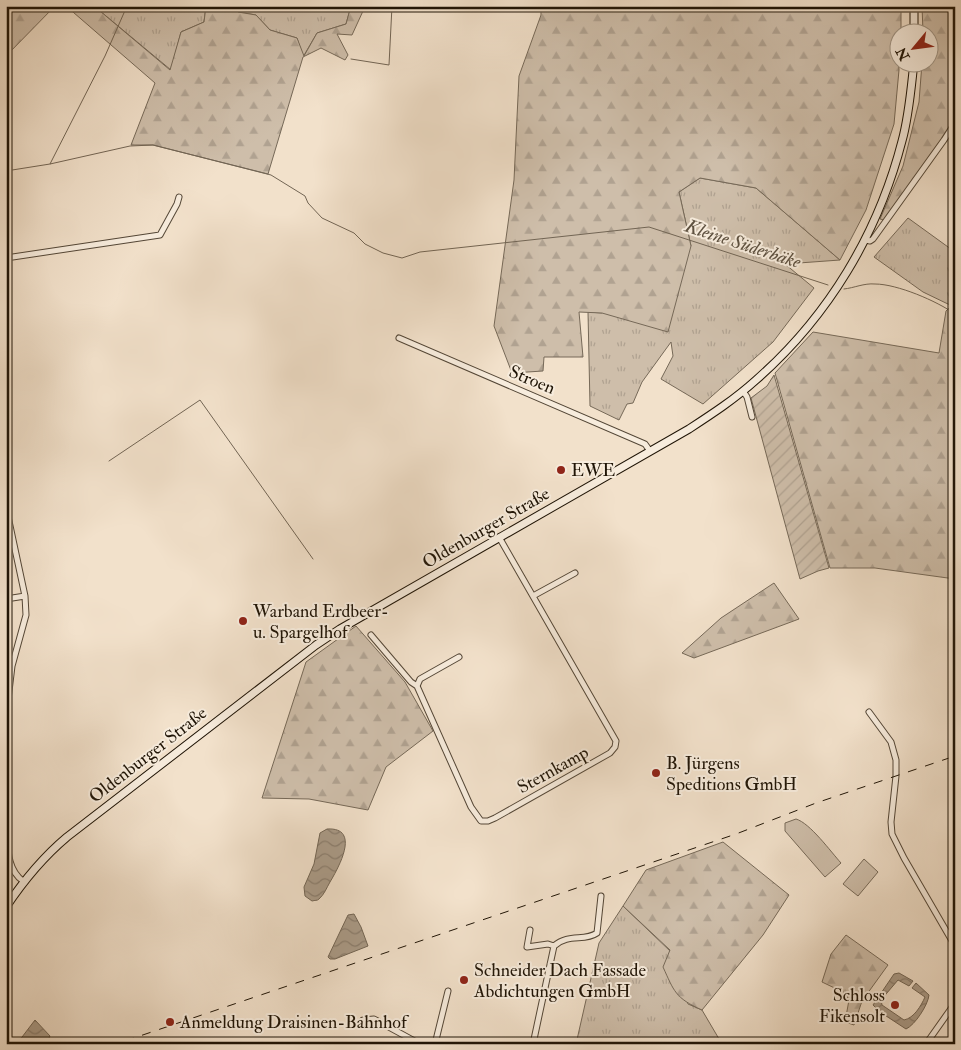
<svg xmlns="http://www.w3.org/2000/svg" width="961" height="1050" font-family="'IM FELL Double Pica',serif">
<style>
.grass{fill:url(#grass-tufts);stroke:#766958}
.forest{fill:url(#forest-firs);stroke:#766958}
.garden{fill:url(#garden-furrows);stroke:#766958}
.pitch{fill:#cebeaa;stroke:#766958}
.water{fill:url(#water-waves);stroke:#726554}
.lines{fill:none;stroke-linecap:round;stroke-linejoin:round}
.stream{stroke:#726554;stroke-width:1}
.minor-casing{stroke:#544737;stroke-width:7}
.secondary-casing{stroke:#1f1406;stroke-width:9}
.minor{stroke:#f7ecdd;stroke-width:5}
.secondary{stroke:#f7ecdd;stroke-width:7}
.rail{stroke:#1f1406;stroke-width:1;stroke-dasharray:9 9;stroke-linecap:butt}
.poi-dot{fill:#8f2418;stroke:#f7ecdd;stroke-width:2}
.labels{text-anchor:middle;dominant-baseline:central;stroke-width:4;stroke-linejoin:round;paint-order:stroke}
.street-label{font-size:18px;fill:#1f1406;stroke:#f7ecdd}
.poi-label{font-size:18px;fill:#1f1406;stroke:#f7ecdd;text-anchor:start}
.water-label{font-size:19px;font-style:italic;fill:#5e5140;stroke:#f7ecdd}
</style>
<defs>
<pattern id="grass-tufts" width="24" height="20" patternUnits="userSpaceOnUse" patternTransform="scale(1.25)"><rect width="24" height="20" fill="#cebeaa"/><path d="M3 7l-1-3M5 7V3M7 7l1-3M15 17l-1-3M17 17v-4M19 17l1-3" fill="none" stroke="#b0a291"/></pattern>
<pattern id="forest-firs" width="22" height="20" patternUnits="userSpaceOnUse" patternTransform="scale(1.25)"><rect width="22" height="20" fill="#cebeaa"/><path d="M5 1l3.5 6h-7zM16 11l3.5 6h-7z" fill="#b0a291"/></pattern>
<pattern id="garden-furrows" width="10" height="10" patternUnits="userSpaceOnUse" patternTransform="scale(1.25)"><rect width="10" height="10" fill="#cebeaa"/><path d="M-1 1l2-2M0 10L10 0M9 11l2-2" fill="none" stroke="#b0a291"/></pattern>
<pattern id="water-waves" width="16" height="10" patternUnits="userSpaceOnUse" patternTransform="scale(1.25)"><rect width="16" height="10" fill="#aa9b88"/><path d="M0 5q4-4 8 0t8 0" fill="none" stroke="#8a7d6d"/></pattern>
</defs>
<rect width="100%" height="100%" fill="#f2e1cb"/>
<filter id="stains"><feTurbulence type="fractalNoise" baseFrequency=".004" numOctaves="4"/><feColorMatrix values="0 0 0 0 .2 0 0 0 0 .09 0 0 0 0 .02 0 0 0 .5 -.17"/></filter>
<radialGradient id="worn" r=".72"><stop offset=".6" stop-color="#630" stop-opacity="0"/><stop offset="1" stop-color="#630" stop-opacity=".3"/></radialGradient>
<path class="grass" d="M94 6H206L204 22 181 32 171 70Z
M232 6H351L346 24 317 33 303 57 297 38 270 30 256 15 238 12Z
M700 178 756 188 840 260 785 264 814 288 773 342 703 404 661 379 673 356 671 342 642 382 633 403 627 404 619 420 590 406 588 312 602 313 691 246 679 192Z
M908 218 955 252V300L950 305 923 292 874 257Z
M623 906 670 951 688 1004 702 1010 722 1044H576L599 943Z"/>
<path class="forest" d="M6 6H55L6 56Z
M66 6H94L170 70 181 32 204 22 206 6H232L238 12 256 15 270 30 297 38 304 56 317 33 346 24 351 6H363V11L352 35 337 34 348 55 345 60 321 48 303 57 268 174 153 145H131L155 83Z
M541 6H901V32H898L899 70 894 124 866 210 840 260 756 188 700 178 679 192 691 246 668 332 602 313 579 312 583 357H544L543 371 512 373 494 326 514 180 519 76 541 15Z
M922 6H955V119L941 142 884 220 880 219 903 166 919 102 922 63 928 62V32H923Z
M955 302V579L875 568H830L775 373 813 332 939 353 946 311Z
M774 583 799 619 694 658 682 653 721 618Z
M356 626 405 682 433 731 386 767 368 810 309 799 262 798 306 662Z
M723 842 789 895 763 935 702 1010C675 998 674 991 663 967L670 950 623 906 646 870Z
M846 935 888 965 862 1001 854 1025 845 1022 849 1000 845 993 822 982 831 954Z"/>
<path class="garden" d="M774 375 829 568 818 571 800 579 751 398 767 386Z"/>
<path class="pitch" d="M796 819C810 823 831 852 841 863L825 877 785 831V823Z
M864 859 878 872 858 896 843 884Z"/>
<path class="water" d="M327 829C361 827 339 867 330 882 327 887 324 895 319 899 317 901 315 900 312 901L305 896 304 887 314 864 320 833Z
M354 914 361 927 368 946 335 959H330L328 957 348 915Z
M899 973 913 981 909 986 898 980 881 1000 882 1005 904 1020C914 1018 921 1006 925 997L912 988 916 983 929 995C928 1005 915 1025 906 1029L880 1012 873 1005 894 974Z
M35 1020 50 1036 46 1044H22L19 1041Z"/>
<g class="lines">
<path class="stream" d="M127 6 105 56 50 164 130 146 153 145 271 175 305 196 308 203 322 218 354 233 365 244 383 253 402 258 420 252 649 227 828 285
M351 59 389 65 392 6
M6 171 50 164
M844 289C854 288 864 283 875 284 897 284 937 301 955 314
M109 461 200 400 313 559"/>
<defs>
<path id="minor" d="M866 240 870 241 873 239 944 140 955 123
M6 258 160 235 177 204 179 197
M399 338 645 444 650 451
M743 391 747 397 752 417
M6 507 25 596 26 615 12 666 6 716
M533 596 575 573
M6 599 25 596
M371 635 411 682 417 686
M459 657 420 679 417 686 471 807 481 821H488L495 818 610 753 615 747 616 741 499 537
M869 712 891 742 896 760V776L891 822 892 834 904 858 955 946
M6 827C8 845 6 869 23 881
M530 930 527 947 548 944 554 946
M363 1020 374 1019 420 1044
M435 1044 448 991
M533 1044 554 946C569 933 584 942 597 933L601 896
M926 1044 955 1003"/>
<path id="secondary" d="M914 6V32
M6 907C24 880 42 858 67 837L316 645 340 629 689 429C712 414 735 399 756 380 828 317 878 234 902 141 909 116 911 89 914 62"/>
</defs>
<use href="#minor" class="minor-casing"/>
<use href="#secondary" class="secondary-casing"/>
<use href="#minor" class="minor"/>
<use href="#secondary" class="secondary"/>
<path class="rail" d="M125 1041 736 834 816 803 955 756"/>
</g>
<g class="poi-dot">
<circle cx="561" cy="470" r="5"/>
<circle cx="243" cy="621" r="5"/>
<circle cx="656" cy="773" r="5"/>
<circle cx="464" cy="980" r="5"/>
<circle cx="895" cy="1005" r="5"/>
<circle cx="170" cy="1022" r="5"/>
</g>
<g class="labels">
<g class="street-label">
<text transform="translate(532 380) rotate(23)">Stroen</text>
<text transform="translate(486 528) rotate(-30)">Oldenburger Straße</text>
<text transform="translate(148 755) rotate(-38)">Oldenburger Straße</text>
<text transform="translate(553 770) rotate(-29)">Sternkamp</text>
</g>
<g class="poi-label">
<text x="571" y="470">EWE</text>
<text x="253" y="611">Warband Erdbeer-<tspan x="253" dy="21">u. Spargelhof</tspan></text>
<text x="666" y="763">B. Jürgens<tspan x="666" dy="21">Speditions GmbH</tspan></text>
<text x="474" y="970">Schneider Dach Fassade<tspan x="474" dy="21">Abdichtungen GmbH</tspan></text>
<text x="885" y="995" text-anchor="end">Schloss<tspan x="885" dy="21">Fikensolt</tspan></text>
<text x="180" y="1022">Anmeldung Draisinen-Bahnhof</text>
</g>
<g class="water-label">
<text transform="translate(743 244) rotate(18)">Kleine Süderbäke</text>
</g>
</g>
<rect width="961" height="1050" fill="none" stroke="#f2e1cb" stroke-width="25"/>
<rect x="8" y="8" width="946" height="1035" fill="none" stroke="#1f1406" stroke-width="2.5"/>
<rect x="12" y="12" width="936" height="1025" fill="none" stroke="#1f1406"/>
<g transform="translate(914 48) rotate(241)"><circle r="24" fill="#f7ecdd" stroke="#a19687"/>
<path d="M0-4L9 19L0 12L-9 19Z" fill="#8f2418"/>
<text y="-8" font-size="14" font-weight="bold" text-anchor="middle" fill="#1f1406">N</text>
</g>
<rect width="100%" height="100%" filter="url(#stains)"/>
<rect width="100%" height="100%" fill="url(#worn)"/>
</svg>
